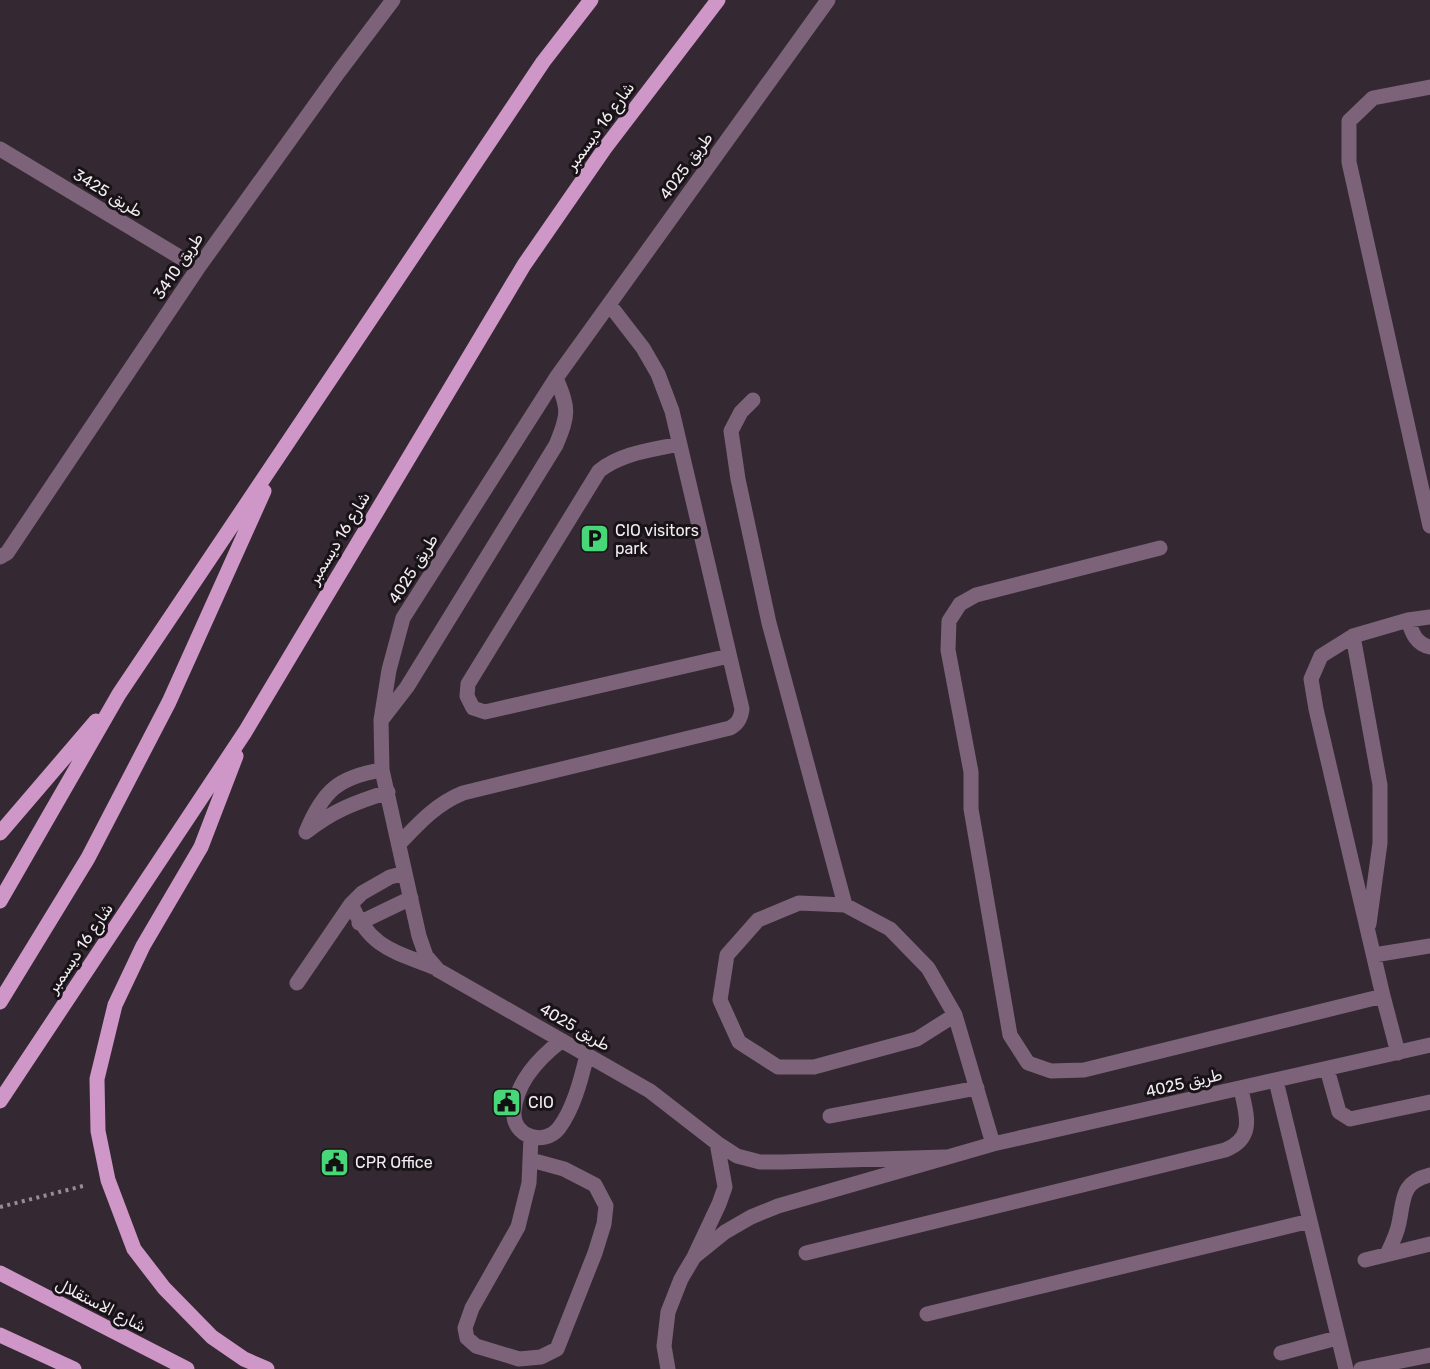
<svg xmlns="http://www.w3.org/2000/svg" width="1430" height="1369" font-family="Rubik,'Noto Sans Arabic',sans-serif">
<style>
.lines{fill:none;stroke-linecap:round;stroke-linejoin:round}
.path{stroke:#978d96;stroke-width:4;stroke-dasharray:3 4.5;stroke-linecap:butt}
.minor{stroke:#7d637a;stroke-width:15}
.major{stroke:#ce97c7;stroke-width:15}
.labels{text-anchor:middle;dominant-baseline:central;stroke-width:6;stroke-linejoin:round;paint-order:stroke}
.street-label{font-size:16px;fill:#f3ebf2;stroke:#181317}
.poi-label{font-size:16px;fill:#f3ebf2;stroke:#181317;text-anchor:start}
</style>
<rect width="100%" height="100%" fill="#342832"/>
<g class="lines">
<path class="path" d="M0 1207 87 1185"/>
<path class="minor" d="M828 0 556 378 403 618 389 670 381 720 382 770 419 936 426 956 438 970 650 1091 717 1143 737 1156 760 1162H782L945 1157
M1430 87 1373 98 1349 121V162L1430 526
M0 149 198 268
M753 400 741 412 731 431 738 479 769 623 845 905
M679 444C652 450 621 453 599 471L468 684 467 696 473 708 485 712 729 656
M1160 548 976 595 960 604 949 621 948 650 971 772V809L1010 1035 1028 1063 1051 1071 1084 1070 1383 996 1398 1053
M0 557 7 553 198 268 338 73 393 0
M1408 620C1412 633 1416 644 1430 647
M1353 636 1380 785V843L1369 924
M383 718 407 687 556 445C569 414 569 409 556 378
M306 832C323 791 338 777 382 770
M306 832C332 811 356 802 388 792
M399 844C419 823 436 804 463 793L730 728C738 724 741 718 742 709L672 411 658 374 643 348 609 304
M351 904C371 949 394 951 436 968
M359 923 411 898
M1374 955 1430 946
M297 983 351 904 362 893 390 877 405 873
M1383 996 1316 709 1311 679 1321 656 1353 636 1408 620 1430 617
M955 1015 917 1039 814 1067H778L739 1042 720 1000 727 955 758 920 799 903 845 905 890 929 928 968 955 1015 993 1144
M561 1041C539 1058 516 1082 514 1112 512 1136 544 1147 559 1128 574 1108 581 1079 587 1055
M1327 1069 1339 1112 1350 1119 1430 1102
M1276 1081 1346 1369
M830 1116 977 1088
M531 1137 529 1183 518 1227 472 1308 465 1328 467 1338 476 1346 519 1359 541 1357 557 1349 595 1253 604 1224 606 1206 595 1185 564 1169 531 1160
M806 1253 1225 1150C1256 1138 1246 1114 1241 1089
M1387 1254C1392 1244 1397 1234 1399 1223 1404 1199 1401 1182 1430 1175
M694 1257 725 1232 751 1217 778 1206 993 1144 1430 1045
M1365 1260 1430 1244
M927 1314 1310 1221
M1281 1353 1337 1338
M668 1369 664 1346 668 1312 681 1279 694 1257 719 1204 725 1187 717 1143
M1361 1369 1430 1355"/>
<path class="major" d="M236 756 201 847 143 946 115 1005 97 1079 98 1131 108 1180 134 1249 164 1288 212 1337 244 1359 267 1369
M0 833 96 721
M0 901 119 694 543 62 591 0
M0 1002 88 858 169 702 264 491
M0 1101 245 732 524 265 605 148 718 0
M0 1273 187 1369
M0 1335 74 1369"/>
</g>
<defs>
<symbol id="parking-square" viewBox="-11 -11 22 22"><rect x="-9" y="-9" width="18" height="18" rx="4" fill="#48d778" stroke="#181317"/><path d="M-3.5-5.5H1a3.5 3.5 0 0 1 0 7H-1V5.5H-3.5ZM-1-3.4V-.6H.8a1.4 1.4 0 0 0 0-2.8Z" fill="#111"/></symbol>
<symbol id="civic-square" viewBox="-11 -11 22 22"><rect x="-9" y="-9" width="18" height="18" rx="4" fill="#48d778" stroke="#181317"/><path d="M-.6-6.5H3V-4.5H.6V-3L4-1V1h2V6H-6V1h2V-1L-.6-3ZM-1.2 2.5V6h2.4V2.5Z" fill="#111"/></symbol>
</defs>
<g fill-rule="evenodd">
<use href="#parking-square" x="578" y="522" width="33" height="33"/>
<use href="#civic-square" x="490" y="1086" width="33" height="33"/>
<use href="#civic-square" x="318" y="1146" width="33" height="33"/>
</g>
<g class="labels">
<g class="street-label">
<text transform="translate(600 126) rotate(-54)">شارع 16 ديسمبر</text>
<text transform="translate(686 166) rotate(-54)">طريق 4025</text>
<text transform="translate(108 193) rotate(31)">طريق 3425</text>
<text transform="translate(178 266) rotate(-56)">طريق 3410</text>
<text transform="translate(339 538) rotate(-59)">شارع 16 ديسمبر</text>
<text transform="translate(413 569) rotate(-58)">طريق 4025</text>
<text transform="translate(80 948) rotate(-56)">شارع 16 ديسمبر</text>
<text transform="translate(575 1027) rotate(30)">طريق 4025</text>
<text transform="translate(1184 1083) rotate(-13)">طريق 4025</text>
<text transform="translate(101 1305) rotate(27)">شارع الاستقلال</text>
</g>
<g class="poi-label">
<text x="615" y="530">CIO visitors<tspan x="615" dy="18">park</tspan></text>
<text x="528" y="1102">CIO</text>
<text x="355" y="1162">CPR Office</text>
</g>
</g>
</svg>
